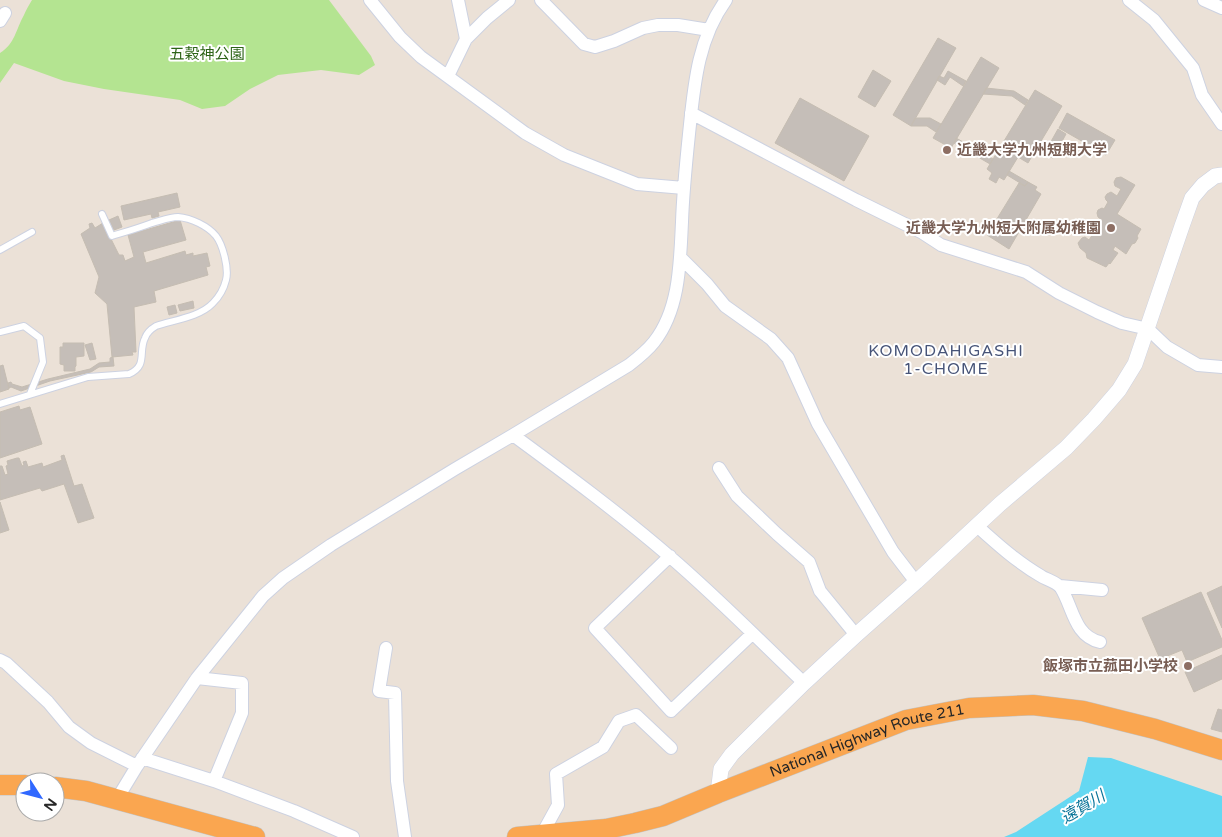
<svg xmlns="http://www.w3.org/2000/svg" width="1222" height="837" font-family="'Varela Round','Noto Sans JP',sans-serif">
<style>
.green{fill:#b4e491}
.water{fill:#65d8f2}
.building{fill:#c5beb8;stroke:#c5bdb2}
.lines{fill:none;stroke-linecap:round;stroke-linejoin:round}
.service-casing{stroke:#cdd2e1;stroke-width:8}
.minor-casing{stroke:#cdd2e1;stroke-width:14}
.tertiary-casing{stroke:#cdd2e1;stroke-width:16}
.trunk-casing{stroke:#c3c3c3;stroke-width:21}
.service{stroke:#fff;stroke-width:6}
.minor{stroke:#fff;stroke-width:12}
.tertiary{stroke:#fff;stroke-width:15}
.trunk{stroke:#faa650;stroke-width:20}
.education-dot{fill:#8d6e63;stroke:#fff;stroke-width:2}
.labels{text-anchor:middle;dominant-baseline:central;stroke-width:4;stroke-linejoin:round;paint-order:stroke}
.park-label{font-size:15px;fill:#2d6417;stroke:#fff}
.education-label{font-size:15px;font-weight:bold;fill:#785e54;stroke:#fff;text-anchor:end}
.street-label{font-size:15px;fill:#272727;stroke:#fff}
.neighbourhood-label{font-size:16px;letter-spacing:1px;fill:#475478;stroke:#fff}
.water-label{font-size:16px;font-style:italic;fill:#097499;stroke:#fff}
</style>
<rect width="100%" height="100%" fill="#ebe1d7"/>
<path class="green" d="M32 0H329L371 56 375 65 359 75 321 70 278 75 250 89 225 106 202 109 180 100 104 89 64 81 14 63 0 83V53C15 44 16 29 24 15 26 10 29 5 32 0Z"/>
<path class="water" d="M1088 757 1111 758 1222 796V837H1004L1016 832 1079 791Z"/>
<path class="building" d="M938 38 956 48 911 126 893 115Z
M981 57 999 68 951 148 933 138Z
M873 70 891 81 875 107 858 97Z
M948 71 966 81 963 86 950 77 945 85 937 80 939 76 944 78Z
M986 88 1014 91 1028 100 1025 105 1012 96 983 94Z
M1035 90 1062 106 1028 163 1018 157 1004 180 999 177 996 183 989 179 992 173 987 169Z
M800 98 869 136 844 181 775 143Z
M1067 113 1115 140 1106 155 1059 128Z
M915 118H930L941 124 936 132 927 126H911Z
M1058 129 1066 134 1053 158 1044 154Z
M956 138 993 159 990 164 954 143Z
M1009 171 1028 182 1025 186 1007 175Z
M1121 177 1135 185 1117 214 1141 229 1137 236 1138 238 1135 243 1132 244 1126 254 1115 246 1113 250 1118 253 1110 264 1109 263 1106 267 1087 258 1086 253 1080 248 1078 243 1082 238 1085 237 1089 240 1093 234 1089 232 1088 227 1091 223H1095L1098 225 1102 220 1098 217 1097 213 1098 210 1102 208 1104 209 1108 202 1106 200 1105 197 1107 194 1111 192 1117 196 1121 189 1115 186 1114 182 1116 178Z
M1028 182 1037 187 1035 190 1041 194 1009 249 987 235 1019 183 1025 186Z
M177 193 180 207 158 212 159 216 152 218 151 214 124 220 121 206Z
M118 216 122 227 114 230 109 220Z
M180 220 186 240 143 252 146 263 185 251 186 255 193 253V256L207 253 210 266 206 267 208 275 154 291 156 302 134 307 136 352H132L133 355 112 357 107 304 95 293 99 277 81 234 90 228 89 224 92 223 95 228 103 223 119 255H123L125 261 134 257 128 235Z
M193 301 194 308 180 311 178 305Z
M175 305 177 313 169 315 167 307Z
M63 343H84V356L76 357V366L75 367V371H64V365L60 364V347H63Z
M92 343 96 359 90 360 85 345Z
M113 357 114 366 99 367 91 372 50 381 21 391 11 387 9 388 8 383 11 382 12 384 22 387 48 379 90 369 99 363 110 362V358Z
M3 365 9 389 0 392V366Z
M19 406 20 410 30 407 42 444 0 458V412Z
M64 455 74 486 82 484 94 518 78 523 64 484 42 491 40 488 0 500V466H2L5 475 8 474 6 466 8 465 7 461 17 458H19L22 466 24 465 23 462 26 461 28 467 42 463 43 467 62 460 61 456Z
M0 502 9 530 0 533Z
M1222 586V628L1207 593Z
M1201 592 1222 640V647L1187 662 1182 650 1160 659 1142 618Z
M1222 655V679L1194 692 1185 672Z
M1218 709 1222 710V732L1211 729Z"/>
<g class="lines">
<defs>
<path id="service" d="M0 250 32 232
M0 332 24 326 40 338 43 362 30 394
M0 404 88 377 129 374C148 366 138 352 145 338 147 332 151 329 156 326 174 320 200 317 213 303 219 297 224 288 226 280 229 269 223 245 216 236 208 226 191 218 178 217 170 217 160 221 152 223 139 228 125 232 112 236L102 214"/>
<path id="minor" d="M370 0 400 37 421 57 525 133 564 155 637 184 684 188
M458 0 466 39
M541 0 584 44 595 47 614 41 643 28 658 25H678L709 30
M1129 0 1154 20 1193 68 1202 95 1222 124
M1204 0 1222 8
M0 21 5 13
M448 76 466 39 487 18 509 0
M691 113 856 200 921 232 941 245 1026 272 1059 293 1097 312 1122 323 1148 329 1167 347 1198 365 1222 367
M680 257 707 284 725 306 771 339 788 358 818 424 893 552 916 582
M513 435C566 474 619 513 669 556 716 596 759 640 804 683
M719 468 737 496 777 534 809 562 820 591 856 635
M977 526C997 544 1017 562 1041 576 1047 580 1057 582 1061 588 1073 607 1074 636 1100 642
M670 556 595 628 671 711 752 634
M1060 586 1102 590
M386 648 379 691 395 693 397 781 405 837
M0 660 6 663 48 702 69 727 91 743 137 766
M197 678 242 683V713L214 781 294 811 353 837
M142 758 214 781
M117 799 137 766 197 678 263 596 283 578 331 545 455 469 513 435 629 365C638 358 647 351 654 342 680 309 680 262 682 222 683 192 686 163 689 134 694 87 697 40 726 0
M541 836 558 805 556 774 603 747 619 721 636 715 671 748"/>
<path id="tertiary" d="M718 793 721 769 732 754 744 742 804 683 856 635 916 582 1000 504 1066 448 1094 419 1119 390 1135 364 1182 226 1192 198 1203 185 1215 176 1222 175"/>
<g id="trunk">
<path d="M0 785H25"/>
<path d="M55 787 86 791 255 837"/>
<path id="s1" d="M517 837 606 829 635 823 663 816 718 793 906 720 969 708 1033 705 1083 711 1155 729 1222 750"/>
</g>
</defs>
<use href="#service" class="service-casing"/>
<use href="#minor" class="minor-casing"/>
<use href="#tertiary" class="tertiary-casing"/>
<use href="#trunk" class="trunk-casing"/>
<use href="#service" class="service"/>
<use href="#minor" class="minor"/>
<use href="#tertiary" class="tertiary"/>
<use href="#trunk" class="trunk"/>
</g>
<g class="education-dot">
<circle cx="947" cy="150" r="5"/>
<circle cx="1111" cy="228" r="5"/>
<circle cx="1188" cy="666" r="5"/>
</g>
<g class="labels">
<g class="park-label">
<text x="207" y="54">五穀神公園</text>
</g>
<g class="education-label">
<text x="957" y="150" text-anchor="start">近畿大学九州短期大学</text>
<text x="1101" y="228">近畿大学九州短大附属幼稚園</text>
<text x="1178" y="666">飯塚市立菰田小学校</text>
</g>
<g class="street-label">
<text stroke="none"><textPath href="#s1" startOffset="366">National Highway Route 211</textPath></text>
</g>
<g class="neighbourhood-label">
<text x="946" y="351">KOMODAHIGASHI<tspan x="946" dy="18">1-CHOME</tspan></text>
</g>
<g class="water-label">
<text transform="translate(1083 807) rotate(-31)">遠賀川</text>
</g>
</g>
<g transform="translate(40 797) rotate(126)"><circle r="24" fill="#ffffff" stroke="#a9a9a9"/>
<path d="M0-4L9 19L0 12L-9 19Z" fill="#3068ff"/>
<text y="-8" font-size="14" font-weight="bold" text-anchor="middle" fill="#272727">N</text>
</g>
</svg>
